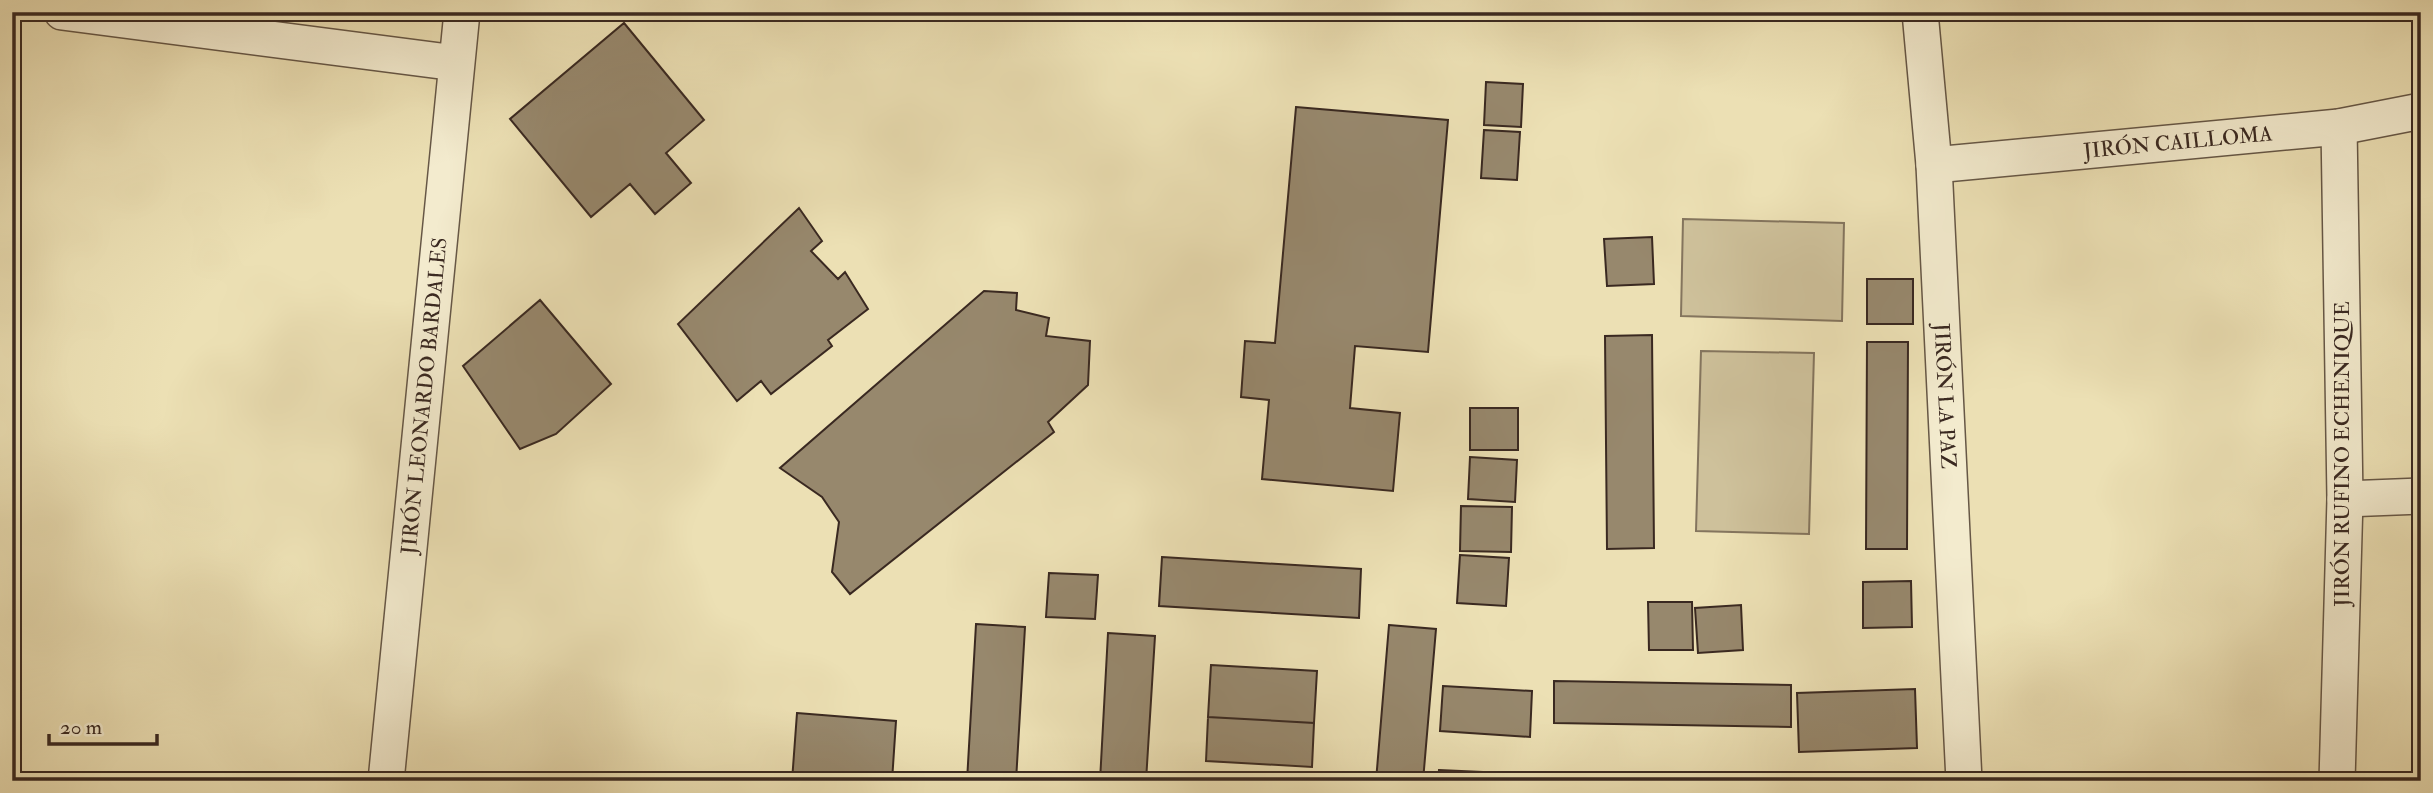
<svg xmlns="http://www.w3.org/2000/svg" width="2433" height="793" font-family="'IM FELL Double Pica',serif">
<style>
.green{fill:#cec19b;stroke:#84755e;stroke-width:2}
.building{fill:#97886d;stroke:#3a2921;stroke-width:2}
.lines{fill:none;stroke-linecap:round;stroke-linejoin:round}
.minor-casing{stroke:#665746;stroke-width:38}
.minor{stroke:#f3ebce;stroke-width:35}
.labels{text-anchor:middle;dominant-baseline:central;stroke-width:7;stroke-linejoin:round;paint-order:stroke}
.street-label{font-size:21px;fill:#3a2921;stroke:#f3ebce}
</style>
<rect width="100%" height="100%" fill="#ece0b4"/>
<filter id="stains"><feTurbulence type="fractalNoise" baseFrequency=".00286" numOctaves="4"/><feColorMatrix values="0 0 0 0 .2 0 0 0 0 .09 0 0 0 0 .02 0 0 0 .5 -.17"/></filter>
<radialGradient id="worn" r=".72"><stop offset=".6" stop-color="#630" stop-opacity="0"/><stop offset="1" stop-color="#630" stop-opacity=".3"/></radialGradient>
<path class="green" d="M1683 219 1844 223 1842 321 1681 316Z
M1701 351 1814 353 1809 534 1696 531Z"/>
<path class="building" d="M624 23 704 120 666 153 691 183 655 214 630 184 591 217 510 119Z
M1486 82 1523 84 1521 127 1484 125Z
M1296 107 1448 120 1428 352 1355 346 1350 408 1400 413 1393 491 1262 479 1269 400 1241 397 1245 341 1275 343Z
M1484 130 1520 132 1517 180 1481 178Z
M799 208 822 241 811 251 838 279 845 272 868 309 828 340 832 346 771 394 761 381 737 401 678 324Z
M1652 237 1654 284 1607 286 1604 239Z
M1867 279H1913V324H1867Z
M984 291 1017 293 1016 310 1049 318 1046 336 1090 341 1088 385 1048 422 1054 432 850 594 832 572 839 522 822 497 780 468Z
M540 300 611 384 556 434 520 449 463 366Z
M1652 335 1654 548 1607 549 1605 336Z
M1867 342H1908L1907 549H1866Z
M1470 408H1518V450H1470Z
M1470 457 1517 460 1515 502 1468 499Z
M1461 506 1512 507 1511 552 1460 551Z
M1460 555 1509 558 1506 606 1457 603Z
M1162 557 1361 569 1359 618 1159 606Z
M1049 573 1098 575 1095 619 1046 617Z
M1911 581 1912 627 1863 628V582Z
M1648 602H1692L1693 650H1649Z
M1741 605 1743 650 1698 653 1695 608Z
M976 624 1025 627 1016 781H967Z
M1389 625 1436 629 1423 781H1376Z
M1108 633 1155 636 1146 781H1100Z
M1211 665 1317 671 1314 723 1208 717Z
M1554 681 1791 685V727L1554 723Z
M1443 686 1532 691 1530 737 1440 731Z
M1915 689 1917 748 1799 752 1797 693Z
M797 713 896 721 892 781H792Z
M1208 717 1314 723 1312 767 1206 761Z
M1439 770 1482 772 1481 781H1438Z"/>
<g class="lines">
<defs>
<g id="minor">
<path d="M62 12 456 63"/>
<path id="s1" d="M1920 12 1934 165 1964 781"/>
<path id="s2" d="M1934 165 2339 127 2421 111"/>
<path d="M2345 499 2421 496"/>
<path id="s3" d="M386 781 462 12"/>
<path d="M2337 781 2345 499 2339 127"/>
</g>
</defs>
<use href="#minor" class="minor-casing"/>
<use href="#minor" class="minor"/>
</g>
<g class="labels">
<g class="street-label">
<text stroke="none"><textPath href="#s2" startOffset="245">JIRÓN CAILLOMA</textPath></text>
<text stroke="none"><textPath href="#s3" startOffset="387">JIRÓN LEONARDO BARDALES</textPath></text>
<text stroke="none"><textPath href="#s1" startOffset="385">JIRÓN LA PAZ</textPath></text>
<text transform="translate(2342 454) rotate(-90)">JIRÓN RUFINO ECHENIQUE</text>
</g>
</g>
<rect width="2433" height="793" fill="none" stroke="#ece0b4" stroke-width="42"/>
<rect x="14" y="14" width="2405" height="765" fill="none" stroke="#3a2921" stroke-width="3.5"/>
<rect x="21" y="21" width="2391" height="751" fill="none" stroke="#3a2921" stroke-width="2"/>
<path d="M49 734v10h108v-10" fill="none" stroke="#3a2921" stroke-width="3.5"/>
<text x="60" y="734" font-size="21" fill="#3a2921" stroke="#f3ebce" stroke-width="5" paint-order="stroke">20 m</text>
<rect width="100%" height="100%" filter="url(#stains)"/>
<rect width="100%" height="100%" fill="url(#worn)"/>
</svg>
